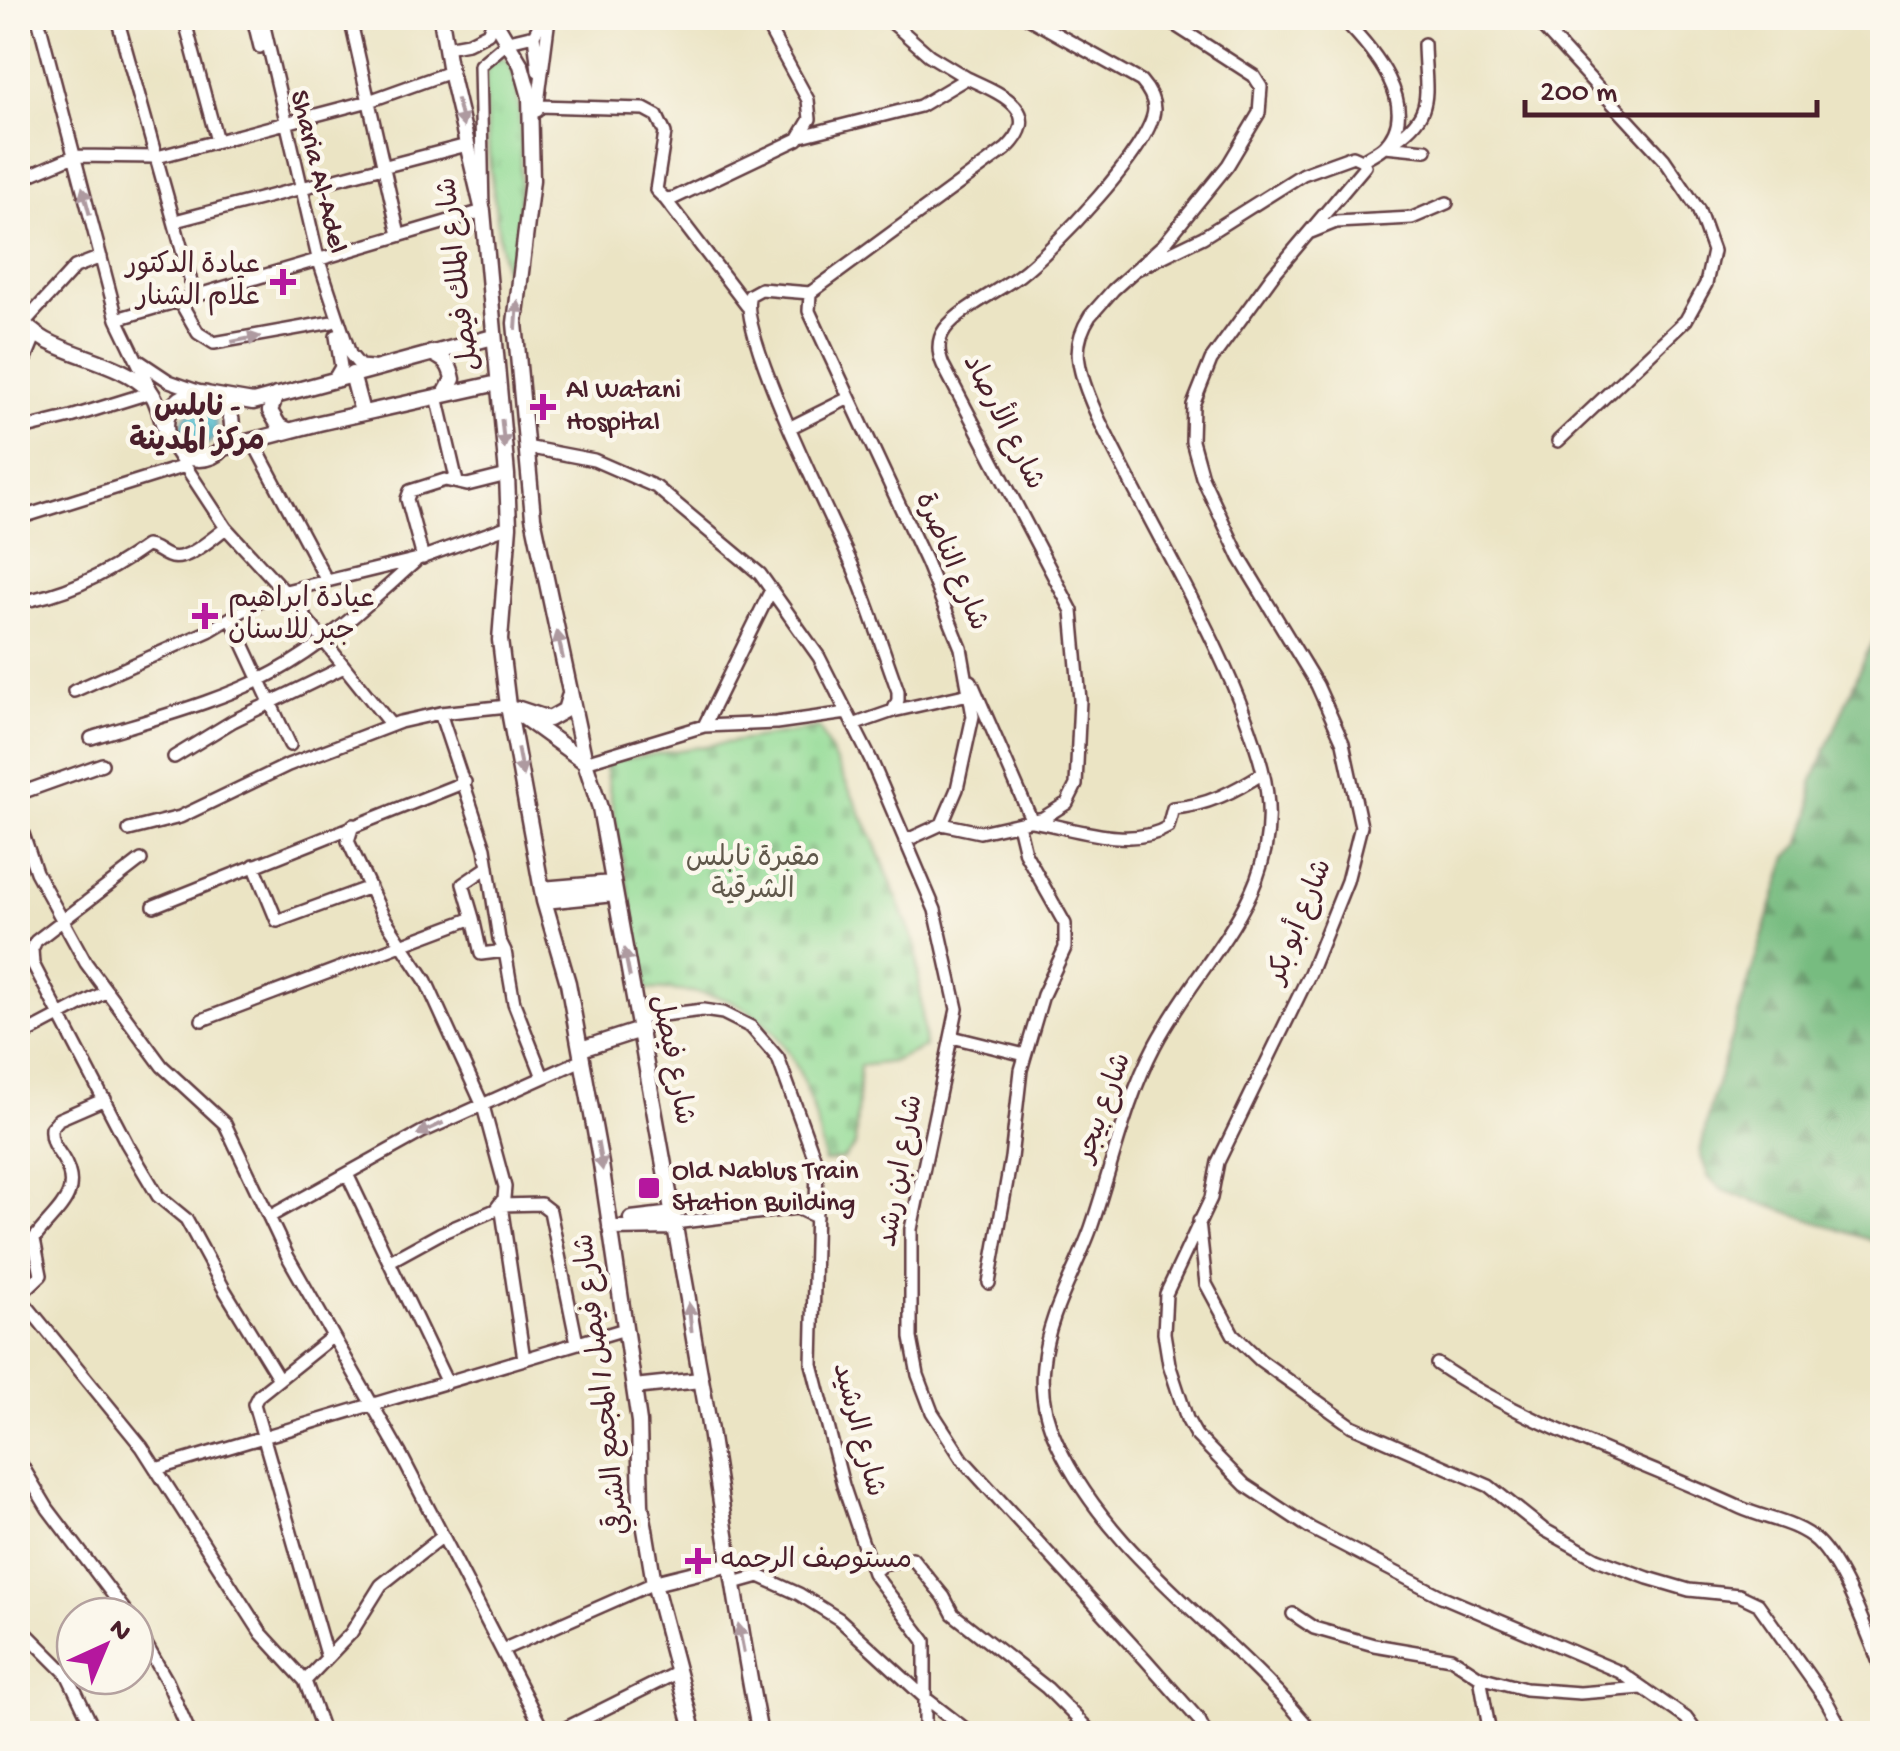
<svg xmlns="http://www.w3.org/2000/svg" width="1900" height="1751" font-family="'Gochi Hand','Playpen Sans Arabic',sans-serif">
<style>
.grass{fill:url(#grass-tufts);stroke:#6f7e61;stroke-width:2.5}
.forest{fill:url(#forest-firs);stroke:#606e56;stroke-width:2.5}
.cemetery{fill:url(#cemetery-stones);stroke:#6f7e61;stroke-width:2.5}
.water{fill:url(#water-ripples);stroke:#4c6c7b;stroke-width:2.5}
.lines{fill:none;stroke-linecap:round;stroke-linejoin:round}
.minor-casing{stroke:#623d42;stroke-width:16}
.major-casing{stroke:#623d42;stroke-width:19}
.minor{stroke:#fff;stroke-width:11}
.major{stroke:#fff;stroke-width:14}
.oneway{fill:#ae9aa0}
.poi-dot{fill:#b5179e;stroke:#fbf7ec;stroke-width:4}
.labels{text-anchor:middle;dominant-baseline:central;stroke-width:9;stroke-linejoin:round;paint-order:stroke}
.street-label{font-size:28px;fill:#4a1f2b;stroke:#fbf7ec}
.poi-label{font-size:28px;fill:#4a1f2b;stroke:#fbf7ec;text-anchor:start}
.park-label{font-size:28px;fill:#60584b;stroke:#fbf7ec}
.neighbourhood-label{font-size:30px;font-weight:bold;fill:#4a1f2b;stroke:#fbf7ec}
</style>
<defs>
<pattern id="grass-tufts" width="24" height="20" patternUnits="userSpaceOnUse" patternTransform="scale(2.5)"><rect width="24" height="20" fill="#94dc97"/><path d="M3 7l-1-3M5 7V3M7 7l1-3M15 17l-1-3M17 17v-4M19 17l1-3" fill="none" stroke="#81bc82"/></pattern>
<pattern id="forest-firs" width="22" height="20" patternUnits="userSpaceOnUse" patternTransform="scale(2.5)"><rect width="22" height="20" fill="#77bc80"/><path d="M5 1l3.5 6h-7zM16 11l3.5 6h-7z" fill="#649869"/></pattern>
<pattern id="cemetery-stones" width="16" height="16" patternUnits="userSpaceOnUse" patternTransform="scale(2.5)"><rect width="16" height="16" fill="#94dc97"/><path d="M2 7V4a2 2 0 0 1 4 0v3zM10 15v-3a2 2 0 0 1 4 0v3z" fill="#81bc82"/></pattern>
<pattern id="water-ripples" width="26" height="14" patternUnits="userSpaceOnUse" patternTransform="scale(2.5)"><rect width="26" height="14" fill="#4eb9cb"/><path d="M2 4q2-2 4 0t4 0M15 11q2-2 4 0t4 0" fill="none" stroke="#4396a5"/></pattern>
</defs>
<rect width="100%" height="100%" fill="#fbf7ec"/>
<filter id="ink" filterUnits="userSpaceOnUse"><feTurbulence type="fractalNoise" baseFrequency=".01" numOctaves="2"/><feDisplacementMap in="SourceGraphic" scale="20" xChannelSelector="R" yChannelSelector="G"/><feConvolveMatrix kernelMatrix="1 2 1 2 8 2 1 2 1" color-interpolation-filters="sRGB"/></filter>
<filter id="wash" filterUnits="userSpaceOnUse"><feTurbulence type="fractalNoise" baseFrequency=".0048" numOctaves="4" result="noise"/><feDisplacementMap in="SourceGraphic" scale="40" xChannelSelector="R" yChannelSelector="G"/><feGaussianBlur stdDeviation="2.25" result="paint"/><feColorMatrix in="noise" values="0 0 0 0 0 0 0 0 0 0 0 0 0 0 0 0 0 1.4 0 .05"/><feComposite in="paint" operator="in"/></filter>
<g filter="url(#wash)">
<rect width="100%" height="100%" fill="#ebe4c4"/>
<path class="grass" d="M490 59H506C533 89 515 260 510 304 503 265 474 86 490 59Z"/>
<path class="forest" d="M1882 627V1244L1722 1190 1709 1178 1700 1154 1709 1110 1787 857 1800 844 1811 814 1812 783 1866 655Z"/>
<path class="cemetery" d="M819 728 874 840 916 947 925 1047 891 1062 860 1066 855 1146 843 1159 824 1162C814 1092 787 1011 709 995 688 990 667 990 647 989L604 762Z"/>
<path class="water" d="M181 428a18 18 0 1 1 36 0a18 18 0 1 1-36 0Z"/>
</g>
<g filter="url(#ink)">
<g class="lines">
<defs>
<path id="minor" d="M117 18 195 296
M184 18 217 141
M253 18 260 47
M262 18 318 258 350 354 360 366 372 367
M350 18 399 235
M887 18 929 55 967 78
M1164 18 1254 76 1261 87 1259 113 1228 165 1164 244 1113 290 1090 316C1081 330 1076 345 1079 362 1084 396 1114 449 1130 481 1175 569 1237 673 1262 768 1293 888 1205 950 1155 1045 1125 1102 1112 1167 1091 1228 1074 1275 1048 1314 1043 1365 1040 1393 1045 1418 1057 1443 1112 1562 1235 1633 1314 1734
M1342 18C1370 46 1425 108 1383 147 1377 152 1369 156 1362 160
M1534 18 1664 159 1698 209 1713 251 1706 284 1686 320 1558 441
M534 35 538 71
M446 47 468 43 488 33 494 18
M538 106 644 109 657 116 665 133 656 190 665 199 674 198 798 139 810 119 808 100 763 18
M537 111 549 18
M801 136 920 106 967 78C997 92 1047 110 1006 149L810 293
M1389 144C1437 114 1425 96 1424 44
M1385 146 1426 150
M18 180 74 156 157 157 369 101 450 72
M665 199 747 306
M175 221 467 145
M1311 232 1336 222 1412 218 1447 203
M1135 270 1203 237 1303 174 1353 156 1362 160 1365 166 1273 275 1211 360 1193 405 1192 441 1202 477 1240 558 1317 685 1343 743 1361 826 1347 881 1310 973 1218 1162 1211 1198 1166 1294 1164 1333 1169 1364 1187 1419 1196 1435 1245 1485 1310 1528 1441 1596 1620 1672 1686 1718 1698 1734
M810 293 809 311 926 562 961 648 973 716 957 789 942 824 905 841
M810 293 761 289 750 295C736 329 834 524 853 567 870 608 883 650 898 691V700L893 711 853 725
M179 300 198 333 214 343 332 322
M117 319 483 211 480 65 509 41 534 35 543 18
M23 324 75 267 101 257
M139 361 169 381 206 394
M24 363 35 336
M334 379 341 367 336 336
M437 396 457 482
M791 427 849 398
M18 430 71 417 152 392 117 319 38 18
M252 440 327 581
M172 446 226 528 284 591 391 725
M526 447 594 460 656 487 760 574 819 657 871 760 935 910 957 1009 911 1229V1338L918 1375 932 1412 963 1460 1145 1659 1199 1720 1206 1734
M19 518 185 466
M423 558 407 499 410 491 445 480 467 485 507 475
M18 602C66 595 107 574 146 546 156 547 158 552 168 556 185 564 212 538 226 528
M231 618 290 745
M971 681 1032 821C1074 828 1130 850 1168 827L1173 808C1207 806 1235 791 1263 773
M74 691 209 631 269 595 418 559 509 526
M893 711 969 694
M440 713 485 848 499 939 505 951 514 1003 543 1077
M704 726 771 590
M91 738C148 720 223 701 275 672 327 644 371 601 415 562
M174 757 233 721 344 667
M585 762 704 726 776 723 847 713
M18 794 102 764
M18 819 36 872 86 963 162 1066 225 1124 288 1257 402 1457 545 1734
M942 824 980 832 1043 818 1067 803 1076 785 1080 700 1072 611 943 365C938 353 937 340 945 329 960 309 1000 290 1020 275 1052 251 1153 146 1154 109 1154 98 1148 89 1141 81L1028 18
M353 825 348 841 383 916 426 981 483 1106 505 1187 504 1198 495 1210 441 1233 390 1261
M129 830 180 817 288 765 400 722 440 713 508 706
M141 860 36 941 32 949 33 964 127 1144 158 1196 186 1219 224 1289 279 1379
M254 865 277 921 370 887
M154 906 465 782
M473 918 481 954 505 951
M638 1018 703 1010 723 1013 751 1027 778 1058 817 1165 812 1364 843 1485 873 1573 925 1641V1734
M202 1020 473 918 463 884 488 867
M952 1037 1025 1055
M18 1038 107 991
M347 1174 447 1383
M269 1217 422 1132 582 1060
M1199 1221 1206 1284 1233 1334 1260 1360 1352 1426 1489 1486 1543 1529 1597 1559 1648 1578 1689 1590 1739 1595 1758 1604 1826 1700 1844 1733
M674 1223 797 1208 816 1217
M989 1283 1011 1158 1021 1070 1043 995 1065 948V924L1025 853 1018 824
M18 1295 142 1447 261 1633 305 1681 324 1734
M19 1296 41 1275 34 1239C54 1211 86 1195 62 1157 55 1147 50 1141 51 1128L59 1119 105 1099
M524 1359 501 1205 541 1204 550 1211 577 1343
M1437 1364C1530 1427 1639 1461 1741 1508 1766 1519 1796 1522 1817 1541 1844 1567 1868 1635 1882 1670
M18 1459 48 1509 129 1616
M156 1469 625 1329
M873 1573 883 1564 912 1558 944 1597 953 1614 1047 1688 1090 1731 1087 1734
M734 1583 759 1576 799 1594 839 1619 924 1697 972 1734
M1293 1614 1314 1628 1374 1645 1451 1658 1480 1677 1525 1689 1580 1693 1642 1688
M18 1625 67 1674 96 1734
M135 1625 167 1681 190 1734
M502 1650 654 1583
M327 1658 254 1404 258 1396 333 1336
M1480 1677 1490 1734
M305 1681 351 1633 381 1585 443 1536
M554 1734 676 1673"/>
<path id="major" d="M441 18 450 72 483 211 507 475 509 526 500 640 508 706 544 901 568 983 601 1164 639 1422 641 1505 654 1583 694 1734
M493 18 521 65 530 97 532 180 515 323 533 517 585 762 600 808 688 1299C694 1348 705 1395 712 1444 727 1541 741 1637 760 1734
M18 315C42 356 113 354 149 390 157 398 160 415 164 426
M431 353C445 359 450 364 453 379L445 394
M352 374 362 412
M166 426a33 33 0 1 1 66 0a33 33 0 1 1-66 0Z
M206 394 253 402 493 337
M276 395 270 411 279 426 288 430
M224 448 319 423 498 383
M508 706 585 762
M519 709 549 719 565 710 569 697
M542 889 612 883
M544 901 614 894
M581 1049 640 1030
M631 1219 673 1214
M610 1228 675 1227
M634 1387 700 1380
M654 1583 731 1564"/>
</defs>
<use href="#minor" class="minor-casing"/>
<use href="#major" class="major-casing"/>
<use href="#minor" class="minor"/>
<use href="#major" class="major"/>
</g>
<defs><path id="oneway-solid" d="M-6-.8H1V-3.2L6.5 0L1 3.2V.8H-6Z" transform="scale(2.5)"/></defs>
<g class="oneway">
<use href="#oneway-solid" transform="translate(460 113) rotate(77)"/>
<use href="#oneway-solid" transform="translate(86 201) rotate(-105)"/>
<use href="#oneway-solid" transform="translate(517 315) rotate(-86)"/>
<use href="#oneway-solid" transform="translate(246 339) rotate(-11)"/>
<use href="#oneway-solid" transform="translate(503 434) rotate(84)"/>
<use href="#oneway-solid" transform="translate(560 645) rotate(-102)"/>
<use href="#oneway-solid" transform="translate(520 762) rotate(79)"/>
<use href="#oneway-solid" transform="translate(627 963) rotate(-101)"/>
<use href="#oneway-solid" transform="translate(430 1129) rotate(155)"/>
<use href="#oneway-solid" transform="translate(600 1156) rotate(80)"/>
<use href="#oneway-solid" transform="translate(690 1317) rotate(-96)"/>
<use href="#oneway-solid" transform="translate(741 1638) rotate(-101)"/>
</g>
</g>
<g class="poi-dot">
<path d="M278 267h10v10h10v10h-10v10h-10v-10h-10v-10h10z"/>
<path d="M538 392h10v10h10v10h-10v10h-10v-10h-10v-10h10z"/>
<path d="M200 601h10v10h10v10h-10v10h-10v-10h-10v-10h10z"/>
<rect x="637" y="1176" width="24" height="24" rx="5"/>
<path d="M693 1546h10v10h10v10h-10v10h-10v-10h-10v-10h10z"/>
</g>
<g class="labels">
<g class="street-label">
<text transform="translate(317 172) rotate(76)">Sharia Al-Adel</text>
<text transform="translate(460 274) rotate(-97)">شارع الملك فيصل</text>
<text transform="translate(1002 423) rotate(63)">شارع الأرصاد</text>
<text transform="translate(950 562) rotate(67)">شارع الناصرة</text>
<text transform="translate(1301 922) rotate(-68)">شارع أبو بكر</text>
<text transform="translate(671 1060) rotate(79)">شارع فيصل</text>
<text transform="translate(1105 1108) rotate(-70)">شارع بيجر</text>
<text transform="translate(902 1171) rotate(-80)">شارع ابن رشد</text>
<text transform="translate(604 1384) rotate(-97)">شارع فيصل / المجمع الشرقي</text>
<text transform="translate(857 1430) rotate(75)">شارع الرشيد</text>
</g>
<g class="poi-label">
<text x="260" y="266" text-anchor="end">عيادة الدكتور<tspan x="260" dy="32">علام الشنار</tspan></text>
<text x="566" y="391">Al Watani<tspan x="566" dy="32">Hospital</tspan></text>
<text x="228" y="600">عيادة ابراهيم<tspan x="228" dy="32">جبر للاسنان</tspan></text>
<text x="672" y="1172">Old Nablus Train<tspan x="672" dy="32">Station Building</tspan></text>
<text x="720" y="1561">مستوصف الرحمه</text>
</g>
<g class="park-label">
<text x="753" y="859">مقبرة نابلس<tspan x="753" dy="32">الشرقية</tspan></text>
</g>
<g class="neighbourhood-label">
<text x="197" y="409">نابلس -<tspan x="197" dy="34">مركز المدينة</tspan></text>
</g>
</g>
<rect width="1900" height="1751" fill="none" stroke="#fbf7ec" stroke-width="60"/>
<g transform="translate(105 1646) rotate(44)"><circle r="48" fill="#fbf7ec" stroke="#b4a19f" stroke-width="2.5"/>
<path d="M0-8L18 38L0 25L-18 38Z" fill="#b5179e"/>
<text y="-15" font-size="28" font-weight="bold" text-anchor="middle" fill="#4a1f2b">N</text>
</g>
<path d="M1525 100v15h292v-15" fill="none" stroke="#4a1f2b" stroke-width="5"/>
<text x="1540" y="100" font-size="30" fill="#4a1f2b" stroke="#fbf7ec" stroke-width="8" paint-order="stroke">200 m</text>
</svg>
